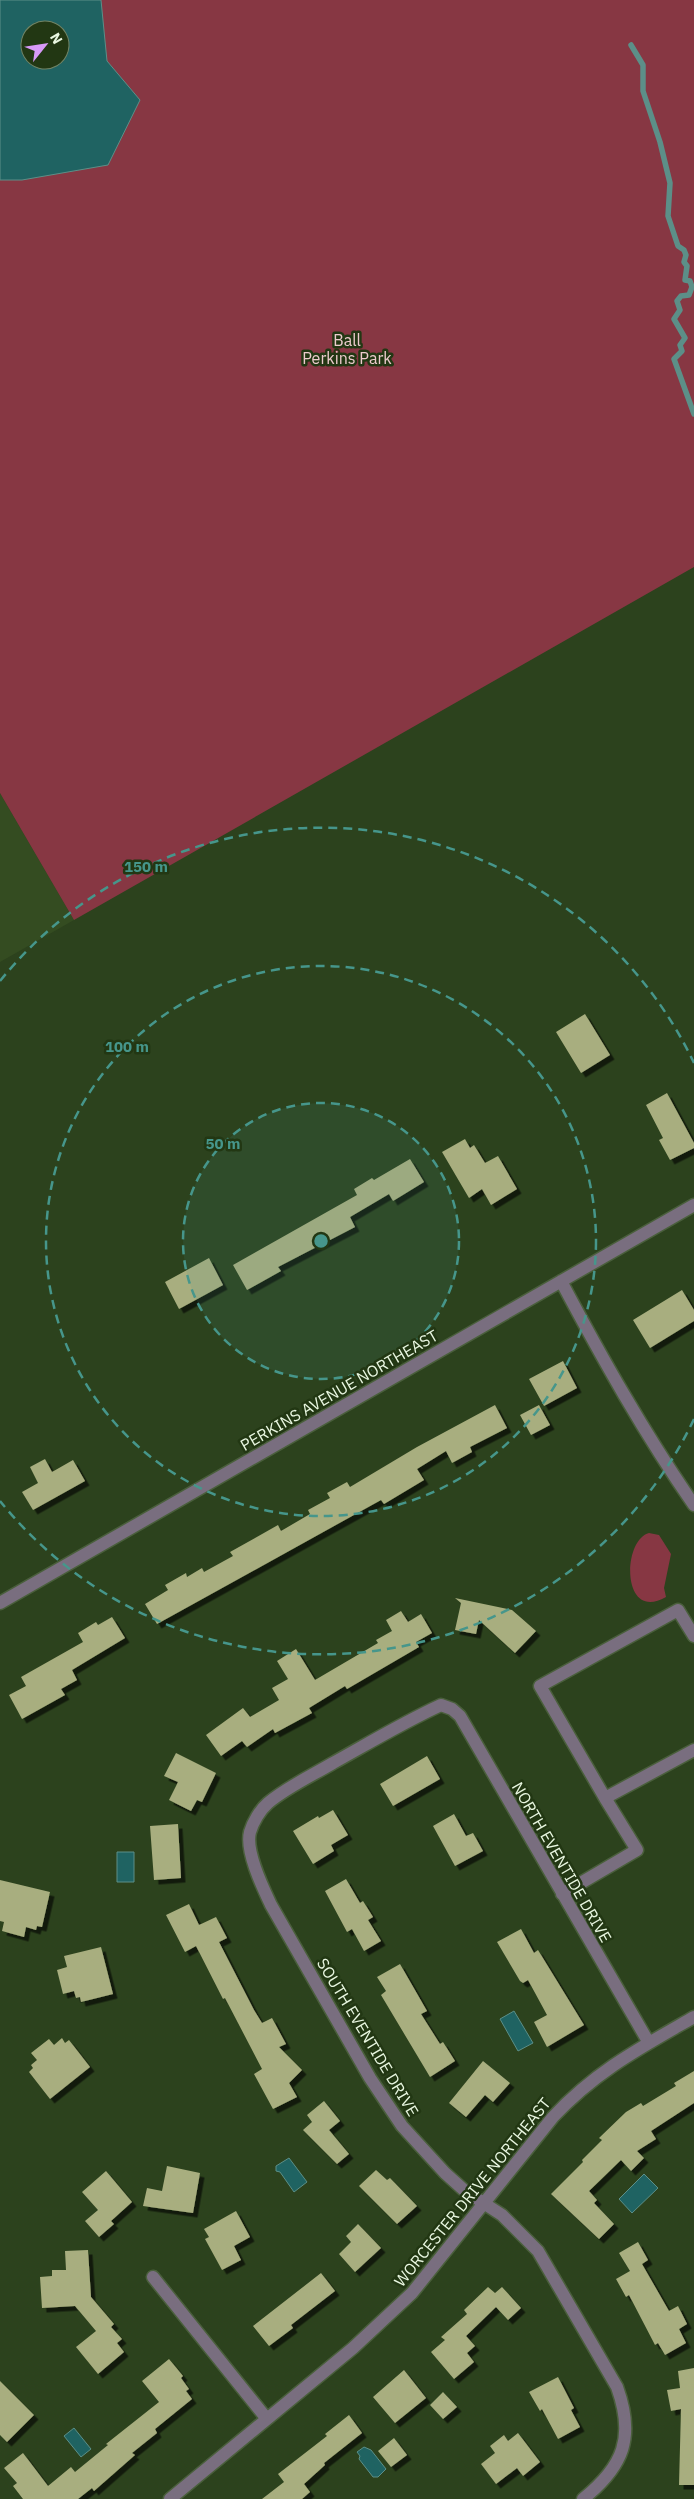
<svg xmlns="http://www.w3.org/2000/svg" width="694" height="2499" font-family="'IBM Plex Sans',sans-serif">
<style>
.built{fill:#344c21}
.green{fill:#873743;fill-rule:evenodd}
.water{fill:#1f6362;stroke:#5c8f88;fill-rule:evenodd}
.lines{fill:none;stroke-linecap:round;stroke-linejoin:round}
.stream{stroke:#5c8f88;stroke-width:5.5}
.building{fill:#a8ae7f;filter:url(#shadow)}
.minor-casing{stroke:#4a5f3c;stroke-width:15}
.minor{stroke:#796e7f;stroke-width:12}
.ring{fill:none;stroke:#46968b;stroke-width:2.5;stroke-dasharray:9 6}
.labels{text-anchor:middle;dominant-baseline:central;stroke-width:5;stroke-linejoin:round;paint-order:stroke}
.park-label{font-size:16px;fill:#edcbcd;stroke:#223713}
.street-label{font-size:16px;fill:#e9f7e1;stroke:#223713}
.centre{fill:#46968b;stroke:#223713;stroke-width:2.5}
.ring-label{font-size:15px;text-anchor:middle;font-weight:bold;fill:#46968b;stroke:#223713;stroke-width:5;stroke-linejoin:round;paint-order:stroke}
</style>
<defs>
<filter id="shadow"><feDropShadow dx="4.5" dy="4.5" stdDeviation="0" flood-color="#0009"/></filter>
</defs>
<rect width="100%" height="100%" fill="#2c421d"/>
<path class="built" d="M0 793 74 920 0 962Z"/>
<path class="green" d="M0 0H694V567L74 920 0 793ZM30 30H60V60H30Z
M649 1533 659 1535 671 1554 664 1588 666 1597C621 1623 622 1540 649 1533Z"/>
<path class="water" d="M0 0H101L107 61 140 100 108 165 22 180H0ZM30 30H60V60H30Z
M117 1852H134V1882H117Z
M514 2011 533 2043 518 2051 500 2019Z
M289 2158 307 2182 294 2192 280 2172 276 2171V2166Z
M644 2174 658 2188 632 2213 619 2199Z
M74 2428 91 2449 81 2457 64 2436Z
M364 2447 371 2450 386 2469 378 2477H373L359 2459 360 2456 357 2452Z"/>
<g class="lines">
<path class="stream" d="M631 45 643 65V91L660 142 670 183 668 216 678 246 684 250 686 255 684 262 687 266 685 280 690 281 692 287 689 295 681 296 677 301 680 310 674 319 685 338 680 345 682 351 674 359 694 414"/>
</g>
<path class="building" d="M585 1014 610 1055 581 1073 556 1032Z
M667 1093 694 1143V1148L670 1160 659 1140 663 1138 646 1105Z
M465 1139 470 1148 474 1145 485 1163 498 1156 517 1189 491 1205 482 1189 469 1198 442 1152Z
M410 1159 424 1182 393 1201 389 1194 350 1217 355 1227 278 1267 281 1271 247 1290 233 1265 357 1195 354 1189 372 1178 374 1180Z
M209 1258 223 1285 179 1309 165 1282Z
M682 1290 694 1310V1321L650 1348 633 1320Z
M563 1361 577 1388 544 1406 529 1379Z
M495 1405 507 1428 470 1447 472 1452 452 1463 446 1451 417 1469 424 1480 384 1504 381 1500 157 1624 145 1604 168 1590 165 1585 186 1573 187 1577 202 1568 204 1572 233 1556 230 1552 278 1525 281 1531 310 1514 308 1510 330 1498 327 1493 347 1482 350 1487 417 1447Z
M539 1405 550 1425 531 1435 520 1415Z
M45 1459 52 1472 73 1460 85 1481 33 1510 22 1492 38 1483 30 1467Z
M455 1598 512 1610 536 1631 515 1653 479 1620 476 1634 455 1630 461 1603Z
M401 1611 408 1622 421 1614 432 1633 416 1642 419 1647 347 1689 345 1686 309 1708 312 1713 275 1733 273 1729 247 1747 242 1741 221 1756 206 1735 243 1708 250 1717 279 1700 272 1688 288 1679 277 1661 296 1649 315 1680 378 1643 376 1640 392 1631 386 1620Z
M112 1617 125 1638 72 1670 77 1680 61 1689 65 1695 22 1719 9 1695 26 1686 21 1677 83 1642 78 1633 96 1622 98 1625Z
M176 1753 216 1773 202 1802 197 1800 191 1811 169 1800 178 1782 164 1776Z
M427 1756 440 1779 393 1806 380 1784Z
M333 1810 348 1835 331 1845 334 1851 313 1864 293 1831 318 1816 319 1818Z
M454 1814 466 1836 473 1833 483 1851 455 1866 433 1826Z
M178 1824 181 1878 154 1880 150 1826Z
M346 1879 360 1903 363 1901 373 1917 368 1920 381 1941 364 1951 352 1929 347 1932 325 1891Z
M0 1880 50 1892 42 1927 37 1926 36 1930 26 1927 24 1937 2 1931 4 1922 0 1921Z
M189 1904 199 1925 216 1917 227 1938 219 1942 254 2010 262 2023 272 2018 286 2044 279 2047 302 2070 289 2083 297 2097 273 2109 254 2074 262 2069 225 1998 223 1999 196 1946 185 1952 166 1915Z
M521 1929 534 1953 538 1950 584 2025 547 2047 534 2022 547 2015 528 1980 523 1983 520 1981 497 1942Z
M101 1947 113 1994 81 2002 80 1997 76 1998 74 1991 63 1994 57 1970 67 1967 64 1956Z
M400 1964 427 2011 421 2014 440 2044 443 2042 455 2061 430 2077 381 1995 386 1991 377 1977Z
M62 2038 65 2043 69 2040 90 2067 50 2099 29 2072 33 2068 31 2065 37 2060 31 2053 49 2039 54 2045Z
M483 2061 510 2083 493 2102 485 2095 466 2117 449 2103Z
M694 2071V2103L651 2131 656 2139 637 2151 644 2158 631 2171 621 2160 589 2191 597 2200 594 2203 614 2224 599 2239 551 2194 583 2162 582 2160 602 2140 599 2138 626 2112 641 2103 643 2106 676 2086 674 2083Z
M324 2101 340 2121 329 2130 349 2154 337 2164 303 2130 312 2122 307 2115Z
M167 2166 200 2173 193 2213 143 2206 147 2188 162 2191Z
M376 2170 387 2180 390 2178 417 2206 397 2224 359 2186Z
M106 2171 132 2202 111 2221 114 2224 99 2237 85 2221 98 2210 82 2192Z
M236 2211 250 2237 234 2246 241 2260 222 2270 205 2239 209 2237 204 2229Z
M358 2224 381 2248 355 2272 339 2254 351 2242 346 2236Z
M638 2242 648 2260 642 2264 669 2311 678 2306 687 2324 679 2329 686 2343 665 2355 658 2343 655 2345 629 2295 626 2297 616 2279 630 2271 619 2253Z
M88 2250 91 2297 114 2324 111 2327 122 2339 117 2343 124 2352 98 2374 76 2347 96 2331 75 2306 42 2308 40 2277 52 2276V2270H66L65 2251Z
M321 2273 335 2291 291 2325 293 2328 269 2346 253 2326Z
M488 2287 495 2293 502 2287 521 2308 508 2320 496 2307 466 2336 475 2346 467 2353 474 2362 454 2379 431 2352 445 2340 441 2337 467 2314 464 2310Z
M169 2359 183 2376 181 2378 189 2389 186 2391 192 2399 155 2429 157 2433 132 2453 135 2455 94 2491 92 2488 78 2499H23L13 2486 17 2483 4 2468 23 2453 48 2486 71 2467 75 2472 108 2445 106 2444 159 2402 142 2381Z
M694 2368V2485H679L681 2409 671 2411 667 2390 680 2388 678 2371Z
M404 2370 426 2398 395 2423 373 2397Z
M558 2377 574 2408 571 2410 580 2427 558 2439 542 2409 540 2411 529 2392Z
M0 2381 34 2415 7 2442 0 2435Z
M443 2392 457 2407 443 2419 430 2405Z
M349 2415 362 2433 324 2463 325 2465 304 2484 310 2492 302 2499H262L284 2482 278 2474 327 2436 325 2434Z
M518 2433 540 2462 523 2476 517 2468 496 2484 481 2464 495 2453 490 2446 504 2435 508 2441Z
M394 2438 407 2455 391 2467 378 2451Z"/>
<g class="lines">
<defs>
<path id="minor" d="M561 1281C602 1358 644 1433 694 1505
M0 1603 694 1205
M605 1798 540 1686 678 1610 694 1636
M562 1894 637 1850 605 1798 694 1750
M153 2277 267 2419
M170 2499 353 2348 412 2293 553 2117C596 2071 640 2048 694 2017
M583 2499C624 2466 635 2437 617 2387L538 2251 502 2215 465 2191 445 2173 402 2126 370 2078 271 1905C263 1888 245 1851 250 1832 253 1822 260 1810 268 1803 287 1787 311 1776 333 1763 369 1743 404 1722 441 1705L452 1709 460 1716 649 2043"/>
</defs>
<use href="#minor" class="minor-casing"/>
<use href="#minor" class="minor"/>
</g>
<circle cx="321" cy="1241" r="138" fill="#46968b" fill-opacity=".12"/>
<g class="ring">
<circle cx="321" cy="1241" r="138"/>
<circle cx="321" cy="1241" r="275"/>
<path d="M694 1419A413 413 0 0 1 0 1501M0 981A413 413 0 0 1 694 1063"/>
</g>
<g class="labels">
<g class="park-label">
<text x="347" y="340">Ball<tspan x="347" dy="18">Perkins Park</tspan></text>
</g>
<g class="street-label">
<text transform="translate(339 1390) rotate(-30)">PERKINS AVENUE NORTHEAST</text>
<text transform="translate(562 1862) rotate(60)">NORTH EVENTIDE DRIVE</text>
<text transform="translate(368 2037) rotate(59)">SOUTH EVENTIDE DRIVE</text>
<text transform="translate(472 2192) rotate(-51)">WORCESTER DRIVE NORTHEAST</text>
</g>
</g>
<circle cx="321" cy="1241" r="8" class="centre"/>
<g class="ring-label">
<text x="146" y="872">150 m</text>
<text x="127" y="1052">100 m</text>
<text x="223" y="1149">50 m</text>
</g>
<g transform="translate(45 45) rotate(60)"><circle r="24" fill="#223713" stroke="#728465"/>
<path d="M0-4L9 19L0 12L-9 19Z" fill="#d89af8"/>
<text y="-8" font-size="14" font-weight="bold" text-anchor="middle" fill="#e9f7e1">N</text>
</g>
</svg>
